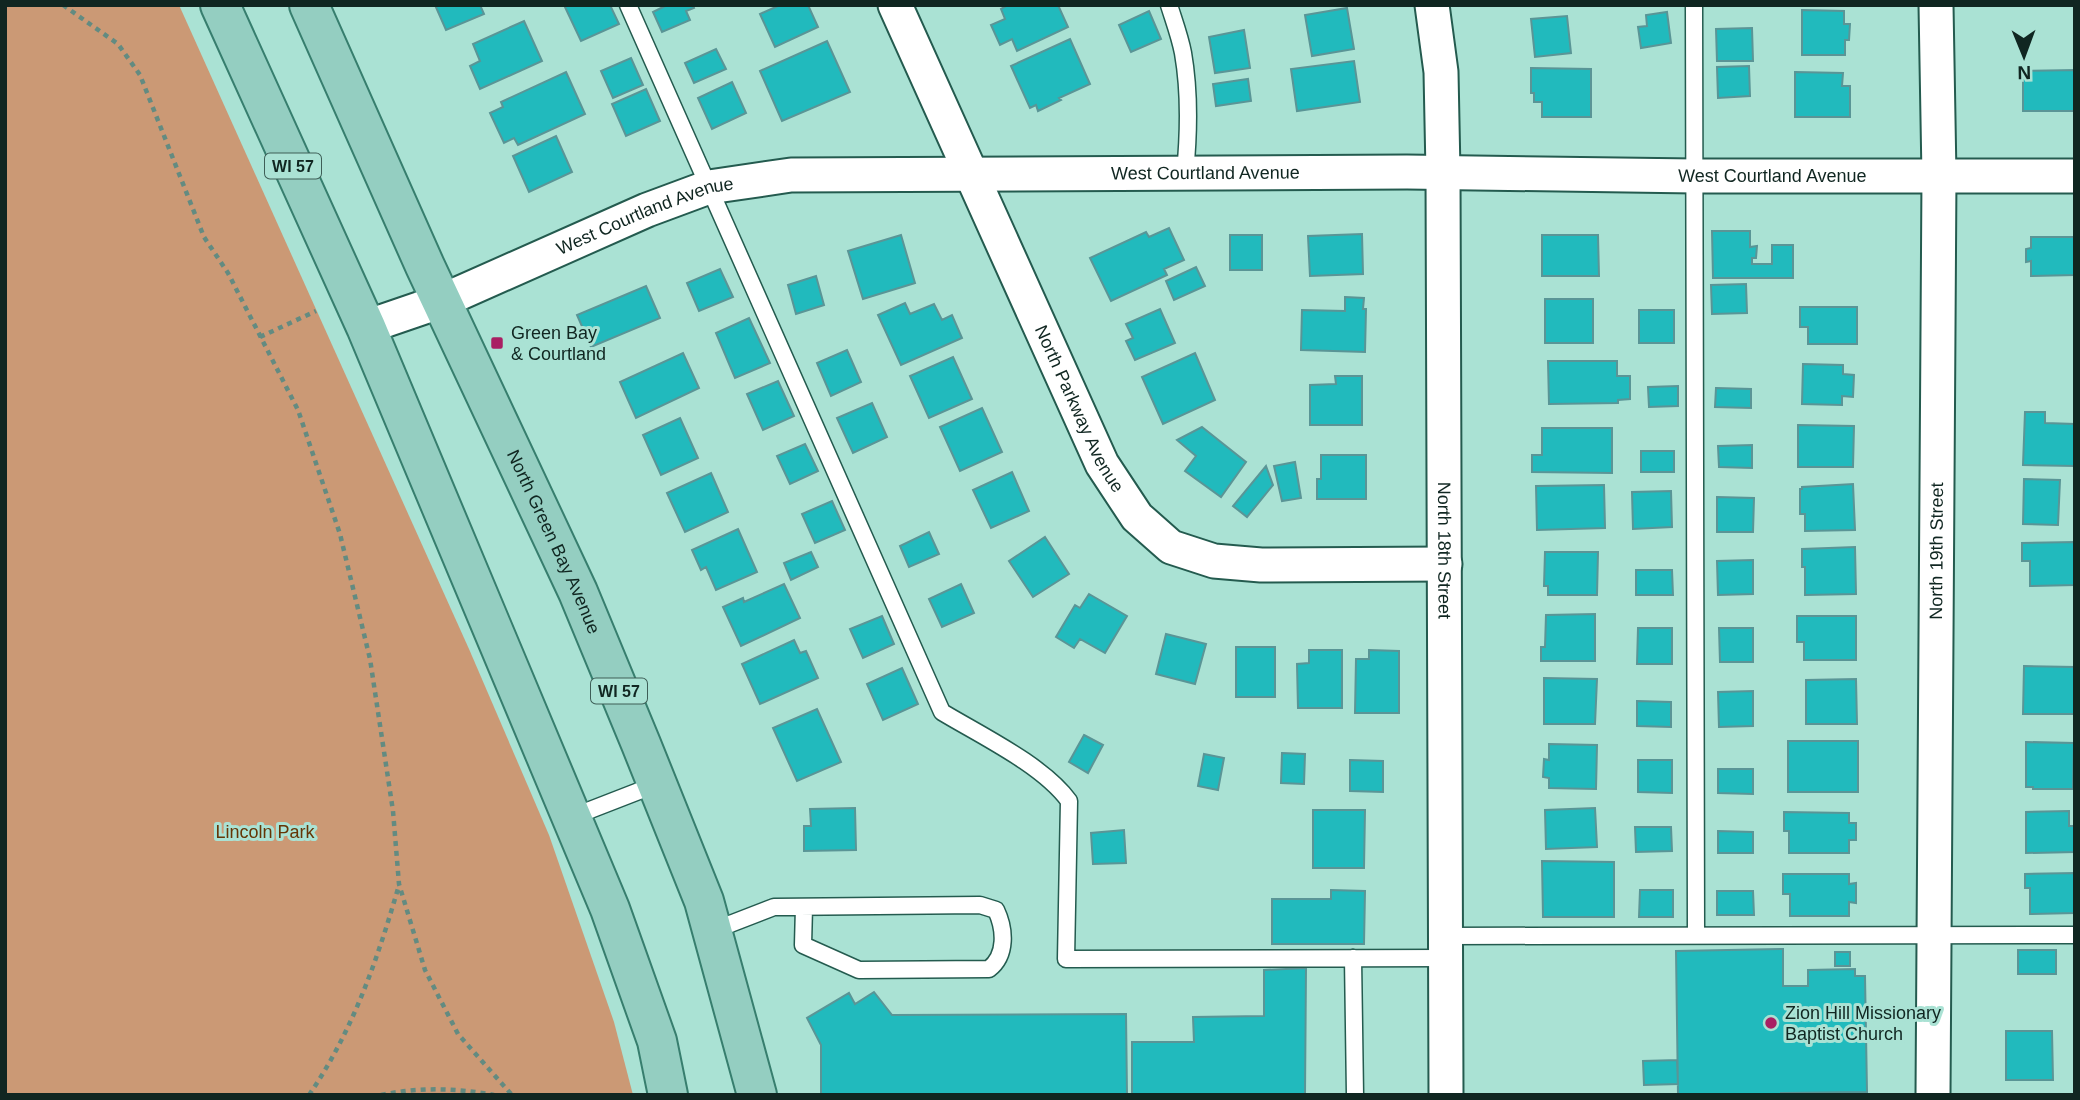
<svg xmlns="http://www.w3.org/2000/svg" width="2080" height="1100" font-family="Arial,sans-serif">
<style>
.green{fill:#cb9975}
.building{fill:#21babd;stroke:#5a9596;stroke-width:2}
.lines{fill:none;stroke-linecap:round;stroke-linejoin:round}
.lane-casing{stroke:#245b4f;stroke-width:19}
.street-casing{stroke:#245b4f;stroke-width:37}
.primary-casing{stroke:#377e6e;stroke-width:42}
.path{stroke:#638b81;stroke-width:4.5;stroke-dasharray:5 5;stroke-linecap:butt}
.lane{stroke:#fff;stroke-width:16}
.street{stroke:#fff;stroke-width:33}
.primary{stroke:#94cec1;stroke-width:38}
.poi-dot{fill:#a91f63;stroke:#aae2d4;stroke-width:2.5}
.labels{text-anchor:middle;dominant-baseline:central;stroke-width:6;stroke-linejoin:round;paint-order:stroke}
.shield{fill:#aae2d4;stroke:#3e5e57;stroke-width:2}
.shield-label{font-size:16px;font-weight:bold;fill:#102621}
.street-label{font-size:18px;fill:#102621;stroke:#aae2d4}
.poi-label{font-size:18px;fill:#102621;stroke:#aae2d4;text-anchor:start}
.park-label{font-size:18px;fill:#653506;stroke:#aae2d4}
</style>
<rect width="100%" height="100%" fill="#aae2d4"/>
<path class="green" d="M5 5H179L469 649 549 835 614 1022 633 1095H5Z"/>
<path class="building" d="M435 5H480L484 14 446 30Z
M564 5H610L619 24 581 41Z
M667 5H693L694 8 686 11 690 20 662 32 653 12Z
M780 5H808L818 27 775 47 760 14Z
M1008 5H1058L1068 27 1017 51 1012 39 1000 45 991 25 1005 19 1001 9Z
M1347 8 1354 49 1312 56 1305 15Z
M1802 10 1844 11V24H1850L1849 40H1845V55H1802Z
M1149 11 1161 39 1131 52 1119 25Z
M1667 12 1671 43 1641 48 1638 27 1647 26 1646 15Z
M1567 16 1571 53 1535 57 1531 19Z
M524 21 542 61 480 89 470 66 480 61 473 44Z
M1752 28 1753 61H1717L1716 29Z
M1244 30 1250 68 1215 73 1209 37Z
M1070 39 1090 84 1059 98 1061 100 1038 111 1036 105 1030 108 1011 66Z
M827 41 850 92 782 121 760 71Z
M716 49 726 69 694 83 685 63Z
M631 58 643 85 613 98 601 71Z
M1354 61 1360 102 1297 111 1291 69Z
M1749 66 1750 96 1718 98 1717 67Z
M1531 68 1591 69V117H1542V102H1534V93H1531Z
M2075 70V111H2023V71Z
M566 72 585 114 518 145 514 138 504 143 490 113 503 107 501 102Z
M1795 72 1843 73 1842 86H1850V117H1795Z
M1248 79 1251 101 1216 106 1213 84Z
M732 82 746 113 712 129 698 98Z
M646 89 660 121 626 136 612 104Z
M556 136 572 172 529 192 513 156Z
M1169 228 1184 260 1164 269 1167 275 1111 301 1090 258 1146 232 1149 237Z
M1712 231H1750V247L1757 246 1756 258H1752V264H1772V245H1793V278H1713Z
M1362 234 1363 274 1310 276 1308 236Z
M901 235 915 283 863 299 848 251Z
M1230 235H1262V270H1230Z
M1542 235H1598L1599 276H1542Z
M2031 237H2075V275L2031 276V261L2026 262V249L2031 248Z
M1196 267 1205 286 1174 300 1166 281Z
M720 269 733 297 699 311 687 283Z
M816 276 824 305 796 314 788 285Z
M1746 284 1747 313 1712 314 1711 285Z
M646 286 660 318 591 347 577 315Z
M1345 297 1364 298 1363 309H1366L1365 352 1301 350 1302 310 1345 311Z
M1545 299H1593V343H1545Z
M905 303 910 314 934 304 942 320 952 315 962 338 901 365 878 315Z
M1800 307H1857V344H1808V327H1800Z
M1160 309 1175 343 1135 360 1126 341 1133 338 1126 324Z
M1639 310H1674V343H1639Z
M749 318 770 363 735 378 716 333Z
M847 350 861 382 831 396 817 363Z
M683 353 699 388 636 418 620 382Z
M1195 353 1215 400 1163 424 1142 377Z
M953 357 972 399 929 418 910 376Z
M1548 361H1617V376H1630V399L1618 400V403L1549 404Z
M1803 364 1843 365V374L1854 375 1853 397 1842 396V405L1802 404Z
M1335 376H1362V425H1310V385L1336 384Z
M778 381 794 416 763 430 747 394Z
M1678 386V406L1649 407 1648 387Z
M1716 388 1751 389V408L1715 407Z
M872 403 887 437 853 453 837 418Z
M982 408 1002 452 960 471 940 427Z
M2025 412H2045V423L2075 424V466L2023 465Z
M680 418 698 458 661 475 643 435Z
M1798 425 1854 426 1853 467H1798Z
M1202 427 1246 462 1221 497 1185 471 1196 456 1177 440Z
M1542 428H1612V473L1532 472V455H1542Z
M805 444 818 471 790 484 777 456Z
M1752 445V468L1719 467 1718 446Z
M1641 451H1674V472H1641Z
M1321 455H1366V499H1317V479H1321Z
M1295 462 1301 498 1282 501 1274 466Z
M1266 466 1273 485 1247 517 1233 506Z
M1012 472 1029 511 991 528 973 490Z
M711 473 728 512 685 532 667 493Z
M2024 479 2060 480 2058 525 2023 524Z
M1853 484 1855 530 1805 531V514H1800V489H1802V487Z
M1604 485 1605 528 1537 530 1536 486Z
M1671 491 1672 527 1633 529 1632 492Z
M1717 497 1754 498 1753 532H1717Z
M832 501 845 530 815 543 802 514Z
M738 529 757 572 716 590 706 567 701 570 692 550Z
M929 532 939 554 909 567 900 546Z
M1045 537 1069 574 1033 597 1009 561Z
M2075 542V585L2030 586V561H2022V543Z
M1855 547 1856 594 1805 595V567H1802V549Z
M811 552 818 567 791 580 784 563Z
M1545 552H1598L1597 595H1548V586H1544Z
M1753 560V594L1718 595 1717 561Z
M1636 570H1672L1673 595H1636Z
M784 584 800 618 741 646 723 607 743 598 744 602Z
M961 584 974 613 942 627 929 599Z
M1089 594 1127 616 1105 653 1080 639 1074 648 1056 637 1075 605 1080 608Z
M1595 614V661H1541V647H1545L1546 615Z
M882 616 894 644 863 658 850 629Z
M1797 616H1856V660H1804V642H1797Z
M1638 628H1672V664H1637Z
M1719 628H1753V662H1720Z
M1166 634 1206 644 1195 684 1156 674Z
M794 640 800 653 806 651 818 678 760 704 742 664Z
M1236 647H1275V697H1236Z
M1309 650H1342V708H1298L1297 664 1309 663Z
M1369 650 1399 651V713H1355L1356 659H1369Z
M2024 666 2075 667V714H2023Z
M902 668 918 704 883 720 867 684Z
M1544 678 1597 679 1595 724H1544Z
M1856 679 1857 724H1806V680Z
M1753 691V726L1719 727 1718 692Z
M1637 701 1671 702V727L1637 726Z
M817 709 841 762 797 781 773 728Z
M1084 735 1103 745 1088 773 1069 762Z
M1788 741H1858V792H1788Z
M2026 742 2074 743 2073 789H2033V787H2026Z
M1549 744 1597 745 1596 789 1549 788V778L1543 777 1544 759 1549 760Z
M1282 753 1305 754 1304 784 1281 783Z
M1204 754 1224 758 1218 790 1198 786Z
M1350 760 1383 761V792L1350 791Z
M1638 760H1672V793L1638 792Z
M1718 769H1753V794L1718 793Z
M855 808 856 850 804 851V826H811L810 809Z
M1595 808 1597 847 1546 849 1545 810Z
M1313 810H1365L1364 868H1313Z
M2069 811V826H2075V852L2026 853V812Z
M1784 812 1849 813V823H1856V840H1849V853H1789V831H1784Z
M1635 827H1671L1672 851 1636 852Z
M1124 830 1126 863 1093 864 1091 833Z
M1718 831 1753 832V853H1718Z
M1542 861 1614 862V917H1543Z
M2075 873V913L2030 914V888H2025V874Z
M1783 874H1849V884L1856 883V903L1849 902V916H1790V894H1783Z
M1331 890 1365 891 1364 944H1272V899H1331Z
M1640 890H1673V917H1639Z
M1717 891H1753L1754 915H1717Z
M1783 949V986H1808V970L1855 969V976H1865L1867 1092 1781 1093V1095H1678L1676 951Z
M2018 950H2056V974H2018Z
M1835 952H1850V966H1835Z
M1306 968 1305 1095H1132V1042H1194L1193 1017 1264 1016V970Z
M874 992 892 1015 1126 1014 1127 1095H821V1045L807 1018 849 993 855 1004Z
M2006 1031H2052L2053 1080H2006Z
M1677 1060 1678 1084 1644 1085 1643 1061Z"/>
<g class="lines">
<defs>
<path id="lane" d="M628 5 942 712C980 735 1043 765 1069 801L1066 959 1446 958
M1169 5C1174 21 1180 37 1183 53 1190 93 1189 132 1185 173
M1694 5 1696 935
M572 817 657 784
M712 931 774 907 980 905 996 910C1005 929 1007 955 989 969L859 970 803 945 804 907
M1446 936 2075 935
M1353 958 1355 1095"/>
<g id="street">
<path id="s1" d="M895 5 1102 464 1137 517 1171 547 1214 561 1261 565 1445 564"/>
<path id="s2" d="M1432 5 1441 72 1443 172 1446 1095"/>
<path id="s3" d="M366 327 442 301 647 210 709 187 791 175 1407 172 1695 176H2075"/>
<path id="s4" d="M1933 1095 1939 176 1936 5"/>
</g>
<g id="primary">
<path d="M220 5 366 327 610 909 657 1041 668 1095"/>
<path id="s5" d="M309 5 425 266 578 592 641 744 704 901 757 1095"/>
</g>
</defs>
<use href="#lane" class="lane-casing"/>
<use href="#street" class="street-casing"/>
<use href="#primary" class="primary-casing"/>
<path class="path" d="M63 5 118 44 140 75 204 237 228 273 298 410 340 534 370 659 393 811 399 884 425 970 458 1034 512 1095
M260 337 316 311
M309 1095C353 1031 378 958 399 885
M381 1095C419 1087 456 1088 494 1095"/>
<use href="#lane" class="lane"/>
<use href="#street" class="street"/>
<use href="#primary" class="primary"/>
</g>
<g class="poi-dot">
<rect x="490" y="336" width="14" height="14" rx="3.5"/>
<circle cx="1771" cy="1023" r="7"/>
</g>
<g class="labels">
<g class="shield">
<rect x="265" y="153.5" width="56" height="25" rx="5"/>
<rect x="591" y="678.5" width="56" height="25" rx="5"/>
</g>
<g class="shield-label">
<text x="293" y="166">WI 57</text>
<text x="619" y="691">WI 57</text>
</g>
<g class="street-label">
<text stroke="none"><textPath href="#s3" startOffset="868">West Courtland Avenue</textPath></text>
<text stroke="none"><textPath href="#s3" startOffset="1435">West Courtland Avenue</textPath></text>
<text stroke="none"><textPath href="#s3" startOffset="301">West Courtland Avenue</textPath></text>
<text stroke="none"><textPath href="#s1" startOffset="444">North Parkway Avenue</textPath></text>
<text stroke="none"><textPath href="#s5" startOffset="590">North Green Bay Avenue</textPath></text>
<text stroke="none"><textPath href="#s2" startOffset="546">North 18th Street</textPath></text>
<text stroke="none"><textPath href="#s4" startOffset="544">North 19th Street</textPath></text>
</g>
<g class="poi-label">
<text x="511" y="333">Green Bay<tspan x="511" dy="21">&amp; Courtland</tspan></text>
<text x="1785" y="1013">Zion Hill Missionary<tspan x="1785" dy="21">Baptist Church</tspan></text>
</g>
<g class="park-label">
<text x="265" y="832">Lincoln Park</text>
</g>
</g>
<rect width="2080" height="1100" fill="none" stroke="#102621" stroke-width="14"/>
<g transform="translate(2024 56) rotate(179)" stroke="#aae2d4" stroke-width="5" paint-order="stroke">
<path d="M0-5L12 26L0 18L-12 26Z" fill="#102621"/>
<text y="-10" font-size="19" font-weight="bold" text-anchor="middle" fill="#102621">N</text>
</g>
</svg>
